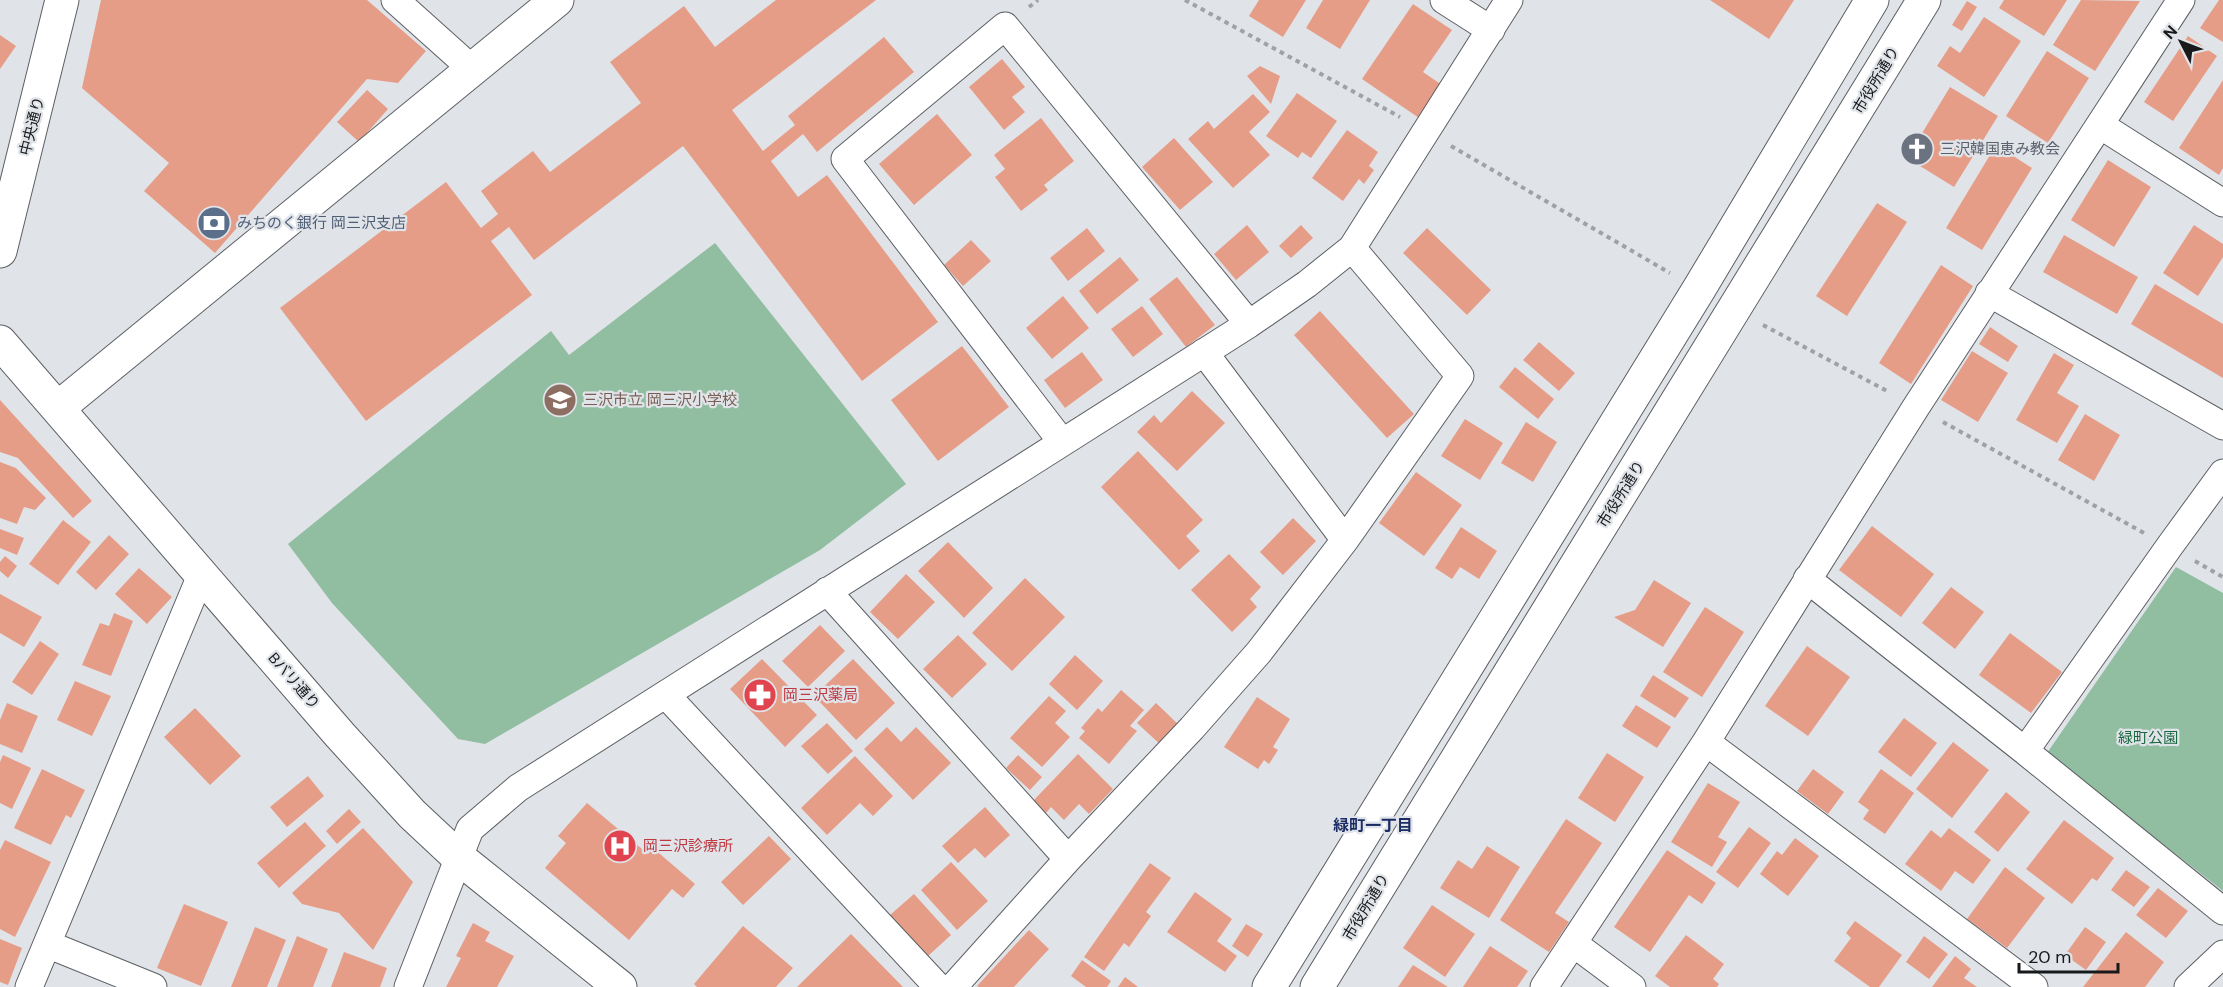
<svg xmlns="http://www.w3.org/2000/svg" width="2223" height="987" font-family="'DM Sans','Noto Sans JP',sans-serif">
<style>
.green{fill:#91bda0}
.building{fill:#e69d87}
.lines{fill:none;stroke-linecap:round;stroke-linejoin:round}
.minor-casing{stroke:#5c5f63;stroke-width:29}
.tertiary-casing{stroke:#5c5f63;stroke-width:35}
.primary-casing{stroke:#5c5f63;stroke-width:35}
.path{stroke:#9ea1a5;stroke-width:4;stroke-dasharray:4.5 4.5;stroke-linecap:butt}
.minor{stroke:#fff;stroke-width:27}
.tertiary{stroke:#fff;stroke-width:33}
.primary{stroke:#fff;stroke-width:33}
.labels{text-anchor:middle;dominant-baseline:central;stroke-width:4.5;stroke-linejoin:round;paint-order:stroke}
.street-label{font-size:15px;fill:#17191a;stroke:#e0e4e9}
.worship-label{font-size:15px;fill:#5b616d;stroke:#e0e4e9;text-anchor:start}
.service-label{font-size:15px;fill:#4e5e75;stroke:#e0e4e9;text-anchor:start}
.education-label{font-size:15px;fill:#785e54;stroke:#e0e4e9;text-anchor:start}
.health-label{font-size:15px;fill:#be3a42;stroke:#e0e4e9;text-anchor:start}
.park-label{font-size:15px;fill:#19673f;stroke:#e0e4e9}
.neighbourhood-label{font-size:16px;font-weight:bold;fill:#1c2d64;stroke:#e0e4e9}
</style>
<rect width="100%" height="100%" fill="#e0e4e9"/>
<path class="green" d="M715 243 906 484 820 550 485 744 458 739 332 603 288 544 551 331 569 355Z
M2176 567 2223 593V891L2047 753Z"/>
<path class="building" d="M101 0H367L426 51 398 83 367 79 215 253 144 191 169 163 82 88Z
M776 0H876L732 110 763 151 795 125 788 116 884 37 914 72 817 152 803 134 771 161 798 197 827 175 938 322 862 381 683 146 534 260 509 227 491 241 532 295 366 421 280 308 446 182 481 228 498 214 481 191 533 151 550 172 641 103 610 62 684 6 715 47Z
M1259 0H1306L1283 37 1249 16Z
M1323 0H1370L1340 49 1306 28Z
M1710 0H1794L1769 39Z
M2004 0H2067L2044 36 1999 8Z
M2081 0 2140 1 2095 71 2053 45Z
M2219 0H2223V42L2200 28Z
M1967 1 1977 7 1962 31 1952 25Z
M1413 4 1452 30 1423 72 1442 85 1419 118 1362 79Z
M1984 17 2021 41 1984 97 1937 66 1950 46 1960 53Z
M0 35 16 46 0 69Z
M2188 36 2217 56 2173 121 2144 102Z
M2047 51 2089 78 2048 143 2006 116Z
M1002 59 1025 87 1012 97 1025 112 1004 130 969 87Z
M1260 66 1280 76 1271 104 1247 76Z
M2223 80V168L2219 175 2179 148Z
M1950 87 1998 116 1954 187 1907 158Z
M367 90 388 109 359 142 337 122Z
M1297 93 1337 121 1311 158 1302 152 1298 158 1266 136Z
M1253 94 1270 112 1249 132 1270 155 1233 188 1188 139 1208 121 1214 129Z
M937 114 972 155 914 205 879 164Z
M1041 118 1074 161 1044 185 1048 190 1021 211 995 177 1005 169 994 155Z
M1347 130 1378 152 1369 166 1374 170 1364 184 1359 179 1343 201 1312 178Z
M1174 138 1213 182 1180 210 1142 167Z
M1996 145 2032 168 1982 250 1946 228Z
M2108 160 2151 187 2114 247 2071 220Z
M1877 203 1907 222 1847 316 1816 296Z
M1247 225 1269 252 1236 280 1214 254Z
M1301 225 1313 238 1291 258 1279 246Z
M2194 225 2223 244V257L2198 296 2163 273Z
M1087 228 1105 251 1068 281 1050 258Z
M1427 228 1491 290 1467 315 1403 253Z
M2064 235 2138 277 2117 314 2043 272Z
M971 240 991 261 963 286 944 265Z
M1120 257 1139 280 1097 314 1079 291Z
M1941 265 1973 286 1911 384 1879 363Z
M1177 277 1215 325 1186 347 1149 299Z
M2155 284 2223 324V378L2131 324Z
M1063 296 1089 328 1052 359 1026 328Z
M1142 306 1163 334 1133 357 1111 329Z
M1320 311 1414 414 1387 438 1294 335Z
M1990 327 2018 346 2008 362 1979 344Z
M1539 342 1575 373 1559 391 1523 360Z
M962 346 1009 407 938 461 891 400Z
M1972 351 2008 373 1978 422 1941 400Z
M1082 352 1103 380 1065 408 1044 380Z
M2054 353 2074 365 2057 393 2079 406 2057 443 2016 420Z
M1515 367 1554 399 1538 419 1499 387Z
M1192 391 1225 423 1177 471 1137 432 1154 415 1161 423Z
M0 400 92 501 73 518 18 458 0 452Z
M2085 414 2120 435 2094 481 2058 460Z
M1465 419 1503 443 1480 480 1441 456Z
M1526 422 1557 442 1533 482 1501 463Z
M1138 451 1203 520 1186 536 1200 551 1179 570 1101 487Z
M0 462 16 468 46 498 35 510 24 507 17 524 0 518Z
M1416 472 1462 505 1424 556 1379 523Z
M1293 518 1316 541 1283 575 1260 552Z
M63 520 91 542 58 585 29 564Z
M1872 526 1934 574 1901 617 1839 570Z
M1461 527 1497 551 1479 579 1460 567 1452 579 1435 568Z
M0 529 24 538 17 555 0 548Z
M109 535 129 554 96 590 76 572Z
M948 542 993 588 964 618 918 571Z
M1229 554 1261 587 1250 599 1257 607 1232 632 1191 590Z
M5 556 17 566 8 578 0 571V562Z
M139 568 172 597 147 624 115 594Z
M906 574 935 602 898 639 870 612Z
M1025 578 1065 617 1012 671 972 633Z
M1654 580 1691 603 1663 647 1614 617 1635 610Z
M1951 587 1984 612 1955 649 1922 623Z
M0 594 42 617 24 647 0 633Z
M1705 607 1744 632 1702 697 1663 672Z
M114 613 133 621 111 676 82 665 100 623 109 626Z
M820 625 845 651 808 687 782 661Z
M2010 633 2062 672 2031 713 1979 675Z
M958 635 987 664 952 698 923 669Z
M40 641 59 654 32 695 12 682Z
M1807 646 1850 677 1808 736 1765 706Z
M1075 655 1103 681 1077 710 1049 684Z
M762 659 817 715 785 747 730 689Z
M853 659 895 703 856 740 814 696Z
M1653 675 1689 698 1675 718 1640 696Z
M75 681 111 696 92 736 57 720Z
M1121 690 1144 710 1130 726 1137 731 1109 764 1079 738 1085 731 1081 728 1098 708 1102 712Z
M1049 696 1066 711 1055 723 1070 737 1042 767 1010 738Z
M1257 697 1290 719 1273 747 1278 750 1269 764 1264 760 1258 769 1224 747Z
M7 703 38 716 22 753 0 744V720Z
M1156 703 1180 726 1162 746 1137 723Z
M1636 705 1671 727 1657 748 1622 726Z
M195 708 241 756 210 785 164 737Z
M1904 718 1937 743 1911 777 1878 752Z
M827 723 853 751 828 774 801 746Z
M887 727 901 742 916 727 951 763 913 800 864 749Z
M1953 742 1989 770 1952 818 1916 789Z
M1607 753 1644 777 1615 822 1578 798Z
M1078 754 1113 789 1089 814 1079 804 1064 820 1051 807 1046 813 1033 801Z
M3 755 31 768 12 809 0 803V762Z
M1018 755 1042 777 1030 790 1006 768Z
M855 756 893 796 873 816 860 803 827 835 801 808Z
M42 769 85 790 71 818 66 815 51 845 14 828Z
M1813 769 1844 792 1828 814 1797 791Z
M1881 769 1914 793 1885 834 1863 819 1869 810 1858 802Z
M308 776 324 796 287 827 270 807Z
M1708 783 1740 802 1718 837 1727 842 1712 867 1671 842Z
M2006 792 2030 812 1998 852 1974 832Z
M587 803 648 854 653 848 695 884 683 898 672 889 629 940 545 868 566 843 558 836Z
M985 807 1010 835 985 858 975 848 958 863 942 846Z
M349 809 361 822 337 844 326 831Z
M1566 819 1602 843 1555 913 1569 922 1549 952 1500 920Z
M2064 820 2114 858 2097 881 2092 878 2072 904 2026 869Z
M305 822 326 846 279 888 257 863Z
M1749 827 1771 843 1738 888 1716 872Z
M363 828 413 882 373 950 339 913 302 904 292 893Z
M1949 828 1991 860 1973 884 1955 871 1941 891 1905 864 1931 830 1941 838Z
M769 836 791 859 743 905 721 882Z
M1795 838 1819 856 1788 896 1760 874 1777 851 1782 855Z
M5 840 51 862 15 937 0 929V850Z
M1487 846 1520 867 1489 918 1440 888 1458 860 1472 869Z
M1667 850 1716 883 1702 904 1689 895 1650 952 1614 927Z
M951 862 988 901 957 930 921 890Z
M1150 863 1171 878 1146 912 1151 916 1129 947 1124 943 1104 971 1084 957Z
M2005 867 2045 898 2007 948 1967 919Z
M2126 870 2150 887 2134 907 2111 890Z
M2158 888 2188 911 2166 938 2136 915Z
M1195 892 1232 919 1217 941 1237 956 1225 972 1167 932Z
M914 894 951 935 928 956 890 915Z
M184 904 228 922 201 986 157 968Z
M1432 905 1475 934 1445 977 1403 948Z
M1855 921 1902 955 1879 987H1870L1834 961 1851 938 1846 933Z
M473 923 490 932 485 941 514 956 497 987H446L461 958 456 956Z
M1246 924 1263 934 1248 957 1232 946Z
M743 926 793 968 776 987H697L694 984Z
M255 927 286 940 267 987H231Z
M2085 927 2106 942 2086 970 2065 955Z
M1029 930 1049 949 1014 987H979L977 986Z
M2126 932 2164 962 2145 987H2083Z
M851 934 903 987H797Z
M1686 935 1724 964 1713 979 1719 984 1717 987H1670L1655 976Z
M297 936 328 949 313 987H277Z
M1924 936 1948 954 1929 979 1906 962Z
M0 939 22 948 8 985 0 982Z
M1490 946 1528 971 1517 987H1463Z
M344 952 387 968 380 987H331Z
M1955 956 1971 969 1964 978 1977 987H1932Z
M1082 960 1111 981 1107 987H1086L1071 976Z
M1413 965 1448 987H1398Z
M1125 977 1138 987H1118Z"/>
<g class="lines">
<defs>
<path id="minor" d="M395 0 472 69
M1444 0 1491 30
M2100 125 2223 203
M1989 293 2223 426
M1204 352 1345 540
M1062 442 845 159 1005 26 1249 324
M1807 579 2025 751 2223 911
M827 591 1068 859
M666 695 938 987
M1706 742 2034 987
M2025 751 2169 547 2223 473
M1573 943 1632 987
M47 944 153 987
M29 987 202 573
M408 987 470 829 518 788 1249 324 1307 284 1352 248 1509 0
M953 987 1068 859 1192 728 1259 652 1345 540 1460 376 1352 248
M1544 987 1706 742 1916 407 2181 0
M2188 987 2223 954"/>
<path id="tertiary" d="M0 342 340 735 412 814 458 857 620 987
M58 408 557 0
M1269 987 1699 289 1872 0
M1317 987 1924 0"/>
<path id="primary" d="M0 251 62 0"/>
</defs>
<use href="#minor" class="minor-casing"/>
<use href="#tertiary" class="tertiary-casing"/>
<use href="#primary" class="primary-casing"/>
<path class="path" d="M1185 0 1400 117
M1029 7 1038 0
M1451 146 1670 273
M1763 325 1889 392
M1943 422 2144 533
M2195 561 2223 577"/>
<use href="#minor" class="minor"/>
<use href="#tertiary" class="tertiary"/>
<use href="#primary" class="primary"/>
</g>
<defs>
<symbol id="church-disc" viewBox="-11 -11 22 22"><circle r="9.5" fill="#6b7280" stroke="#e0e4e9"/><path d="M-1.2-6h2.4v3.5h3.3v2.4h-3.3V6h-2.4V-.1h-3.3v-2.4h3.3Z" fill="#fff"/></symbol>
<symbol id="bank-disc" viewBox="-11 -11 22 22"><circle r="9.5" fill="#5c6f8a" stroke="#e0e4e9"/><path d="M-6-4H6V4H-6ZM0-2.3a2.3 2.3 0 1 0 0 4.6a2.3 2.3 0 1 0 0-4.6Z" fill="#fff"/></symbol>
<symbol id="school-disc" viewBox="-11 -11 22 22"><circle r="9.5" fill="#8d6e63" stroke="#e0e4e9"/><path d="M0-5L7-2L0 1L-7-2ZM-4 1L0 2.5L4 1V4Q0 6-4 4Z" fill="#fff"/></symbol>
<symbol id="pharmacy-disc" viewBox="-11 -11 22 22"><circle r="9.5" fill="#e0444e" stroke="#e0e4e9"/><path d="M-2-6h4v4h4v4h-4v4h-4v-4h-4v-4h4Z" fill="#fff"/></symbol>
<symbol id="hospital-disc" viewBox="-11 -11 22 22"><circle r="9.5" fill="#e0444e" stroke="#e0e4e9"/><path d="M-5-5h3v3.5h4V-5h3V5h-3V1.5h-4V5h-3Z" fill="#fff"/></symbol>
</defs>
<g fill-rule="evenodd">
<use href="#church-disc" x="1898" y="130" width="38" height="38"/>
<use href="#bank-disc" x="195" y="204" width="38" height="38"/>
<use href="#school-disc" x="541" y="381" width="38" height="38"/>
<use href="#pharmacy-disc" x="741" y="676" width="38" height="38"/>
<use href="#hospital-disc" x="601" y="827" width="38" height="38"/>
</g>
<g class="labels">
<g class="street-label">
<text transform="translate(1876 80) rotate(-59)">市役所通り</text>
<text transform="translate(32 126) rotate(-76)">中央通り</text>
<text transform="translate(1621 494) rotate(-58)">市役所通り</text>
<text transform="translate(294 681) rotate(49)">Bバリ通り</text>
<text transform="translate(1366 907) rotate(-59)">市役所通り</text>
</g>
<g class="worship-label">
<text x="1940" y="149">三沢韓国恵み教会</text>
</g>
<g class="service-label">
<text x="237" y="223">みちのく銀行 岡三沢支店</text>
</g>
<g class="education-label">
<text x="583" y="400">三沢市立 岡三沢小学校</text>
</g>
<g class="health-label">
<text x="783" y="695">岡三沢薬局</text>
<text x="643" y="846">岡三沢診療所</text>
</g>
<g class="park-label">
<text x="2148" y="738">緑町公園</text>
</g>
<g class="neighbourhood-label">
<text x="1373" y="825">緑町一丁目</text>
</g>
</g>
<g transform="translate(2181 42) rotate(312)" stroke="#e0e4e9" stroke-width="4.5" paint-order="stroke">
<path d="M0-4.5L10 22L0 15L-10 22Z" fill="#17191a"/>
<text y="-9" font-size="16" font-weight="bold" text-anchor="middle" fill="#17191a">N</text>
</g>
<path d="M2019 963v9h99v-9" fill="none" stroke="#17191a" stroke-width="3"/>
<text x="2028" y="963" font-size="18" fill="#17191a" stroke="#e0e4e9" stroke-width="4.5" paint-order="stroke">20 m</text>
</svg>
